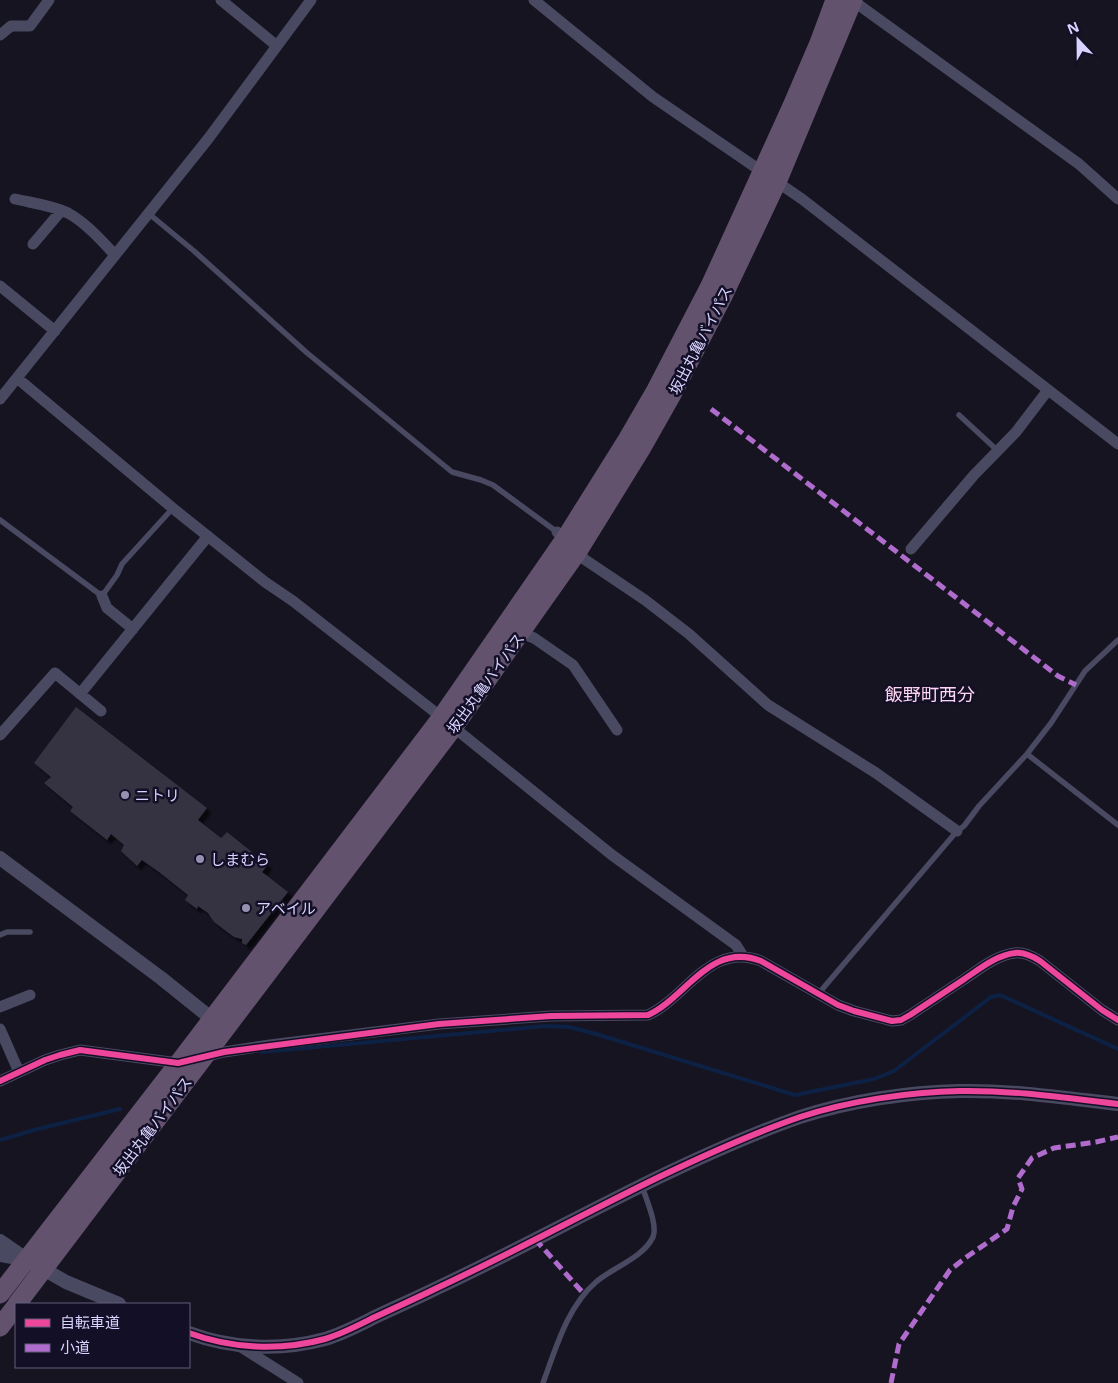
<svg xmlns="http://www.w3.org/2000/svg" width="1118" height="1383" font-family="'Open Sans','Noto Sans JP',sans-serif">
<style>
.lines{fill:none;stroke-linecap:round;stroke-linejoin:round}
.stream{stroke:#0d2144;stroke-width:4}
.building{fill:#343243;filter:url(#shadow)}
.service{stroke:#4a4962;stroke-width:5.5}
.minor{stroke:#4a4962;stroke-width:11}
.tertiary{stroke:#4a4962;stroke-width:14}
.trunk{stroke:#62526e;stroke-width:19}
.quiet{stroke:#b06ccc;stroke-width:5;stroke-dasharray:10 5;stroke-linecap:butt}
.cycleway-casing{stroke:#130f26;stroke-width:9}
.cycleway{stroke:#ed469a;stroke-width:6}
.poi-dot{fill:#9591b1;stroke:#130f26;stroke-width:2}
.labels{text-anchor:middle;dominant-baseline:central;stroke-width:5;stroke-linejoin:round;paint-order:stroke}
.street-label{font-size:15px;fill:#d9d4ff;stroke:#130f26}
.poi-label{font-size:15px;fill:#d9d4ff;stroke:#130f26;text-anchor:start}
.quarter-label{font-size:18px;fill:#ffd6f0;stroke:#130f26}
</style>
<defs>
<filter id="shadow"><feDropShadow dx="4.5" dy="4.5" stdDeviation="1" flood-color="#0009"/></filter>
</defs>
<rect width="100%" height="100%" fill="#161421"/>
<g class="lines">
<path class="stream" d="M262 1052 546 1026 569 1027 596 1034 795 1095 874 1079 894 1071 991 997 1000 995 1118 1049
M0 1140 34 1130 120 1109"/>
</g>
<path class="building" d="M76 707 207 808 198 820 221 838 227 832 268 865 262 872 288 892 246 945 242 943V939L234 937 214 922 208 913 198 906 197 909 185 900 188 895 159 872 142 860 137 866 121 851 124 845 111 834 107 840 70 811 73 807 44 783 51 777 34 763Z"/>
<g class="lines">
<path class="service" d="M148 213 194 251 306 352 452 472 481 480 493 485 557 532
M959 415 998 451
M0 520 102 596 117 575 122 564 173 508
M1027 754 1118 825
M0 935 7 932H30
M819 993 957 831 964 826 979 806 1027 754 1051 723 1085 671 1118 640
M543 1383C556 1348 567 1307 596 1282 612 1268 643 1258 653 1237 658 1225 646 1199 642 1186"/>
<path class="minor" d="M221 0 277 46
M534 0 653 97 802 199 1118 444
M852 0 1079 164 1118 199
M0 35 11 26H30L49 0
M15 199C32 203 51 205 68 213 86 223 101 240 115 255
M33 244 61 211
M0 286 55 331
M17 378 175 510 265 582 293 601 431 709 612 855 736 945 743 956
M0 399 208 139 311 0
M557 532 578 551 584 559 645 600 689 634 768 705 876 773 957 831
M911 549 974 475 1016 432 1048 390
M102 596 107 608 133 629
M521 633 534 638 573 665 617 730
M80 694 208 536
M0 735 55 673 101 711
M0 1007 30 995
M0 1029 19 1072
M204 1057 224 1052 270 1045 439 1024 551 1016 648 1015C686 998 710 941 761 961L838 1005 854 1011 892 1021 901 1020 910 1015C928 1003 945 992 963 980 978 970 996 955 1015 953 1024 952 1032 956 1040 961L1102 1010 1118 1020
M0 1081 45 1060 60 1055 80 1050 178 1063H181
M238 1345 298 1383"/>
<path class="tertiary" d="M0 858 161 978 212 1019
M0 1241 26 1259 66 1282 119 1304
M0 1255 23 1259
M189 1333C232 1349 281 1351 325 1339 342 1334 359 1325 375 1317 396 1307 417 1298 437 1288 512 1253 585 1213 659 1177 705 1155 751 1134 800 1117 849 1101 908 1092 960 1091 1013 1090 1066 1098 1118 1104"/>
<path class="trunk" d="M0 1294 184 1056 441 718 565 539 627 440 656 390 710 286 792 106 819 43 835 0
M17 1304 453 728 578 551 641 449 671 396 724 294 777 182 853 0
M0 1327 16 1306"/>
<path class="quiet" d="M711 409 1058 676 1076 685
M535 1239 584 1294
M891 1383 899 1344 950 1270 968 1256 1007 1229 1013 1207 1022 1189 1018 1178 1032 1158 1054 1148 1096 1142 1118 1137"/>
<defs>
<path id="cycleway" d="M0 1081 45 1060 60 1055 80 1050 178 1063 224 1052 439 1024 551 1016 648 1015C686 998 710 941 761 961L838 1005 854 1011 892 1021 901 1020 910 1015C928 1003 945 992 963 980 978 970 996 955 1015 953 1024 952 1032 956 1040 961L1102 1010 1118 1020
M189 1333C232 1349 281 1351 325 1339 342 1334 359 1325 375 1317 396 1307 417 1298 437 1288 512 1253 585 1213 659 1177 705 1155 751 1134 800 1117 849 1101 908 1092 960 1091 1013 1090 1066 1098 1118 1104"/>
</defs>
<use href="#cycleway" class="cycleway-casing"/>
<use href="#cycleway" class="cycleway"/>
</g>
<g class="poi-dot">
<circle cx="125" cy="795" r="5"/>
<circle cx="200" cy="859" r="5"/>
<circle cx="246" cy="908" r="5"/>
</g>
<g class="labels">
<g class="street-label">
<text transform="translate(700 340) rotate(-63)">坂出丸亀バイパス</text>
<text transform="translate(485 683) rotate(-54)">坂出丸亀バイパス</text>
<text transform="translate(152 1126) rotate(-53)">坂出丸亀バイパス</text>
</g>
<g class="poi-label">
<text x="135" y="795">ニトリ</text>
<text x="210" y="859">しまむら</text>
<text x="256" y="908">アベイル</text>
</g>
<g class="quarter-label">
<text x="930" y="694">飯野町西分</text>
</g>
</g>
<rect x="15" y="1303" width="175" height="65" fill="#130f26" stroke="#625e7d"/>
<rect x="25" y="1319" width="25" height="8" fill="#ed469a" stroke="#625e7d"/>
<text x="60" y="1328" font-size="15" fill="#d9d4ff">自転車道</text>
<rect x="25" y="1344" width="25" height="8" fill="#b06ccc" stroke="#625e7d"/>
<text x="60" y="1353" font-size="15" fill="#d9d4ff">小道</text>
<g transform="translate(1078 40) rotate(338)" stroke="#130f26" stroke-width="4" paint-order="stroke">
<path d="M0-4L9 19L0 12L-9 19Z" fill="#d9d4ff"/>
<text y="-8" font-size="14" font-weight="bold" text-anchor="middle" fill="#d9d4ff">N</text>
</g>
</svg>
